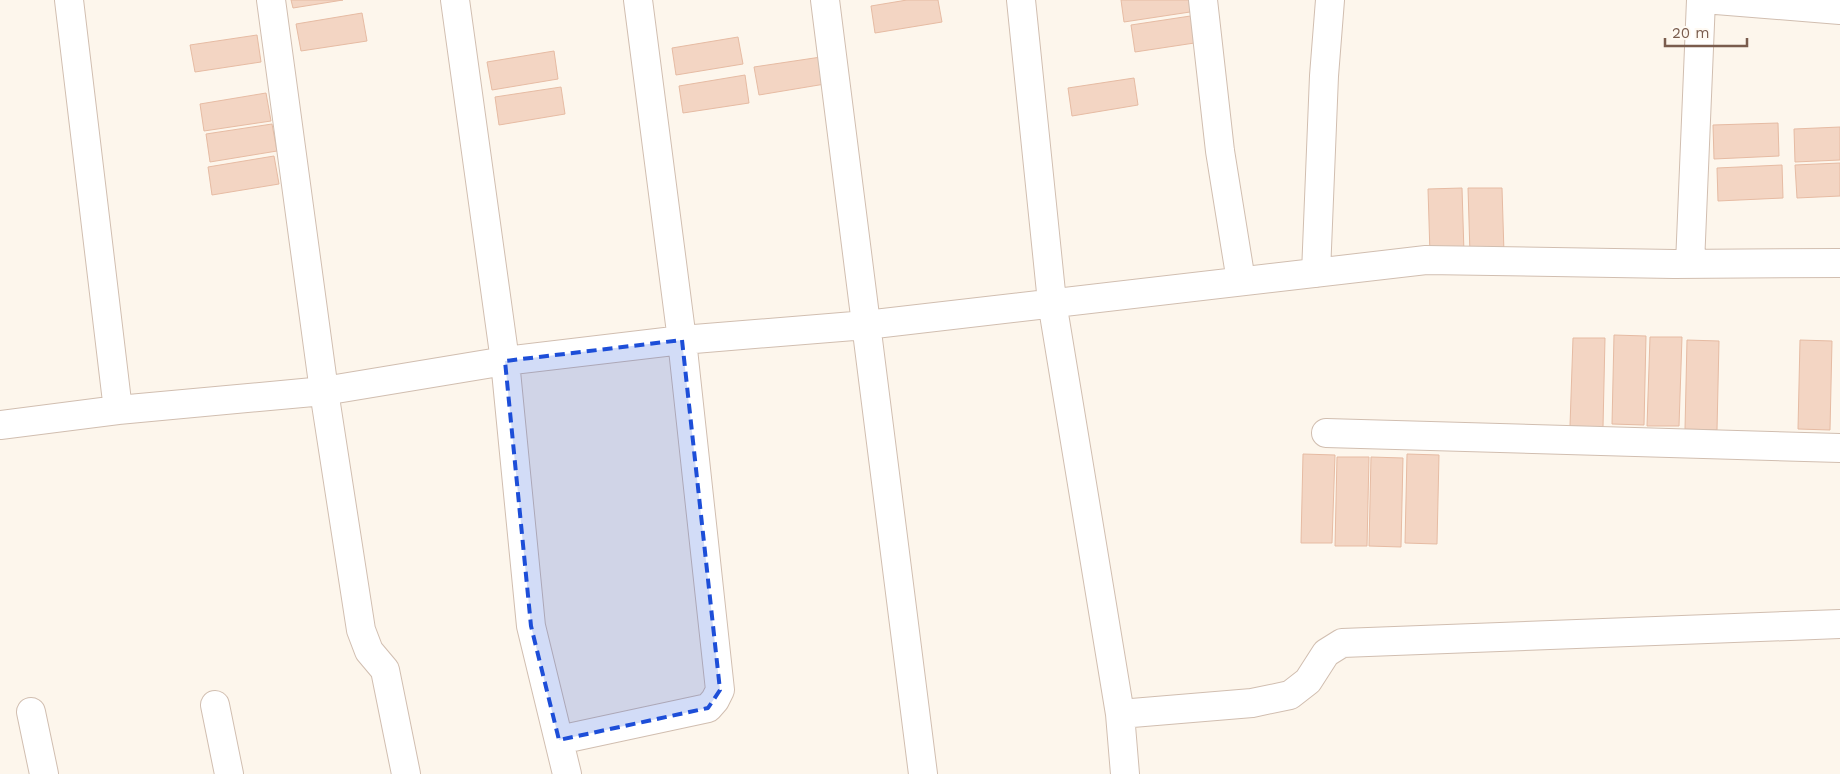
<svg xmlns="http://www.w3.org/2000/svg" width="1840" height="774" font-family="'Work Sans',sans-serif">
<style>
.building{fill:#f3d5c3;stroke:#e6bba3}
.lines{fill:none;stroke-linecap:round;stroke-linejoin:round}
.minor-casing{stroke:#d1beb0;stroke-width:30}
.minor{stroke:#fff;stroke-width:28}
.marked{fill:#1d4ed8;fill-opacity:0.2;stroke:#1d4ed8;stroke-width:4;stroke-dasharray:10 6;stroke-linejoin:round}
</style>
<rect width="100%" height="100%" fill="#fdf6ec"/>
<path class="building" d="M291 0H343L293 8Z
M907 0H938L942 22 875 33 871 6Z
M1121 0H1189L1190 12 1124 22Z
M362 13 367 41 301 51 296 24Z
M1197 15 1201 42 1135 52 1131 25Z
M257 35 261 62 195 72 190 45Z
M738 37 743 64 676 75 672 48Z
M554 51 558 79 492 90 487 62Z
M821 57 825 84 759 95 754 67Z
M745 75 749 103 683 113 679 86Z
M1134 78 1138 105 1072 116 1068 88Z
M561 87 565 114 499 125 495 97Z
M266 93 271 121 204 131 200 104Z
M1778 123 1779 156 1714 159 1713 125Z
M272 124 277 151 210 162 206 134Z
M1840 127V160L1795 162 1794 129Z
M274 156 279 184 212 195 208 167Z
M1840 163V196L1797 198 1795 165Z
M1782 165 1783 198 1718 201 1717 168Z
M1462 188 1464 253 1430 254 1428 189Z
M1468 188H1502L1504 253 1470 254Z
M1614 335 1646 336 1644 425 1612 424Z
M1650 337H1682L1679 426H1647Z
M1573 338H1605L1603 427 1570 426Z
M1687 340 1719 341 1717 430 1685 429Z
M1800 340 1832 341 1830 430 1798 429Z
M1303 454 1335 455 1332 543H1301Z
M1407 454 1439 455 1437 544 1405 543Z
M1337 457H1369L1367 546H1335Z
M1371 457 1403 458 1401 547 1369 546Z"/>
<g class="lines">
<defs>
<path id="minor" d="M69 0 118 410
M271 0 324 391 361 630 369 651 385 670 406 774
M455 0 505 361 531 626 567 774
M825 0 923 774
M1021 0 1052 302 1120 714 1125 774
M1203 0 1220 151 1241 281
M1716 0 1840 10
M1690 264 1701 0
M1316 273 1324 76 1330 0
M0 425 118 410 324 391 505 361 682 340 866 325 1426 260 1674 264 1840 263
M1326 433 1840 448
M215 705 229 774
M31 712 44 774
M1120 714 1252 703 1290 695 1308 681 1326 653 1342 643 1840 624
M559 740 708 708 715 700 720 690 682 340 638 0"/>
</defs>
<use href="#minor" class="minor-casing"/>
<use href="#minor" class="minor"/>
</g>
<path class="marked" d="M682 340 720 690 708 708 559 740 531 626 505 361Z"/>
<path d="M1665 38v8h82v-8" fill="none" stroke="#7a5c4d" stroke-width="2.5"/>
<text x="1672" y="38" font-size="15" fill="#7a5c4d" stroke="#fffaf3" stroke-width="4" paint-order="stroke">20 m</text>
</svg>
